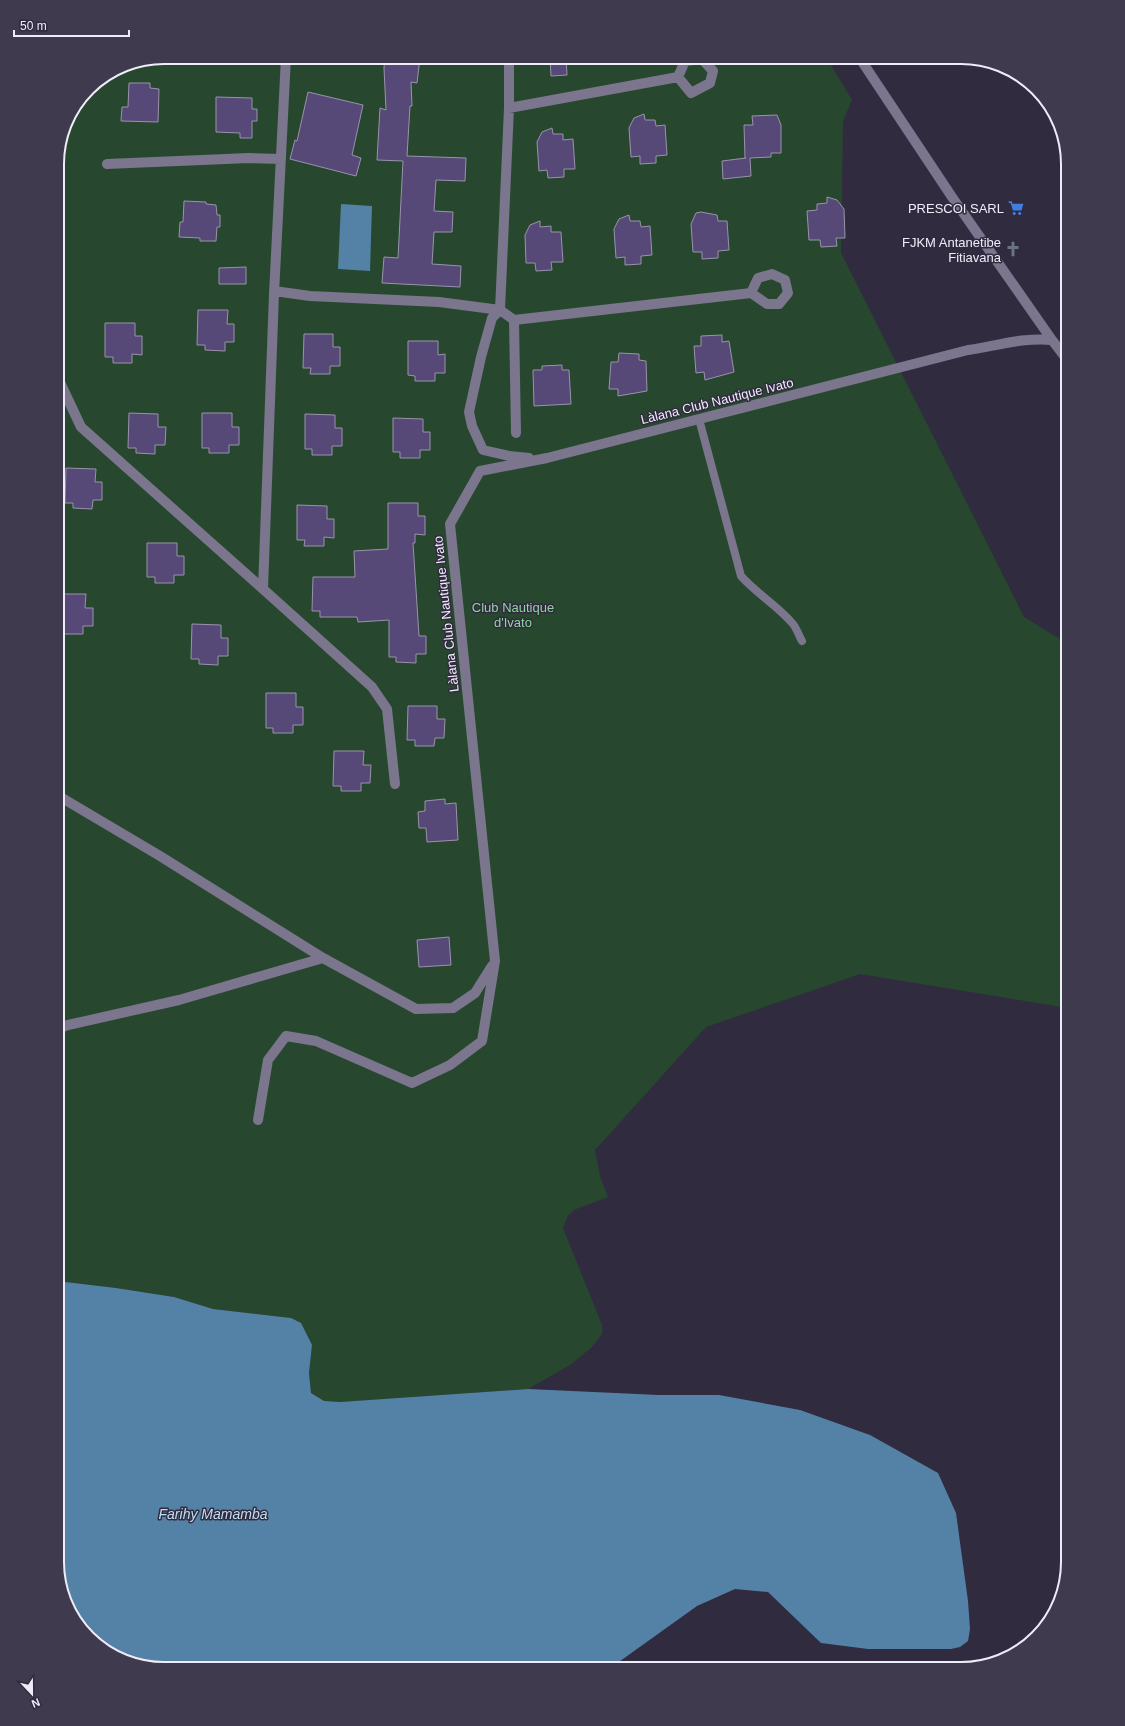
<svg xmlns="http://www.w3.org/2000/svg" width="1125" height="1726" font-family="Helvetica,sans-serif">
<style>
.green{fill:#27482f}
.water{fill:#5382a6}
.building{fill:#574977;stroke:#9993ab}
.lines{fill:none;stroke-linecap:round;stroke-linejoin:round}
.service{stroke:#7b758d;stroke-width:8}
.minor{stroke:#7b758d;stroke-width:10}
.labels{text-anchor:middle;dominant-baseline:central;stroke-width:3;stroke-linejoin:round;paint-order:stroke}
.poi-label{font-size:13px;fill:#efecf9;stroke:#312b3f;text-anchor:end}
.street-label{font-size:13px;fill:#efecf9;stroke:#312b3f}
.park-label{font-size:13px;fill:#8ed59e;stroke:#312b3f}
.water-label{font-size:14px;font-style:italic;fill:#c3def4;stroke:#312b3f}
.rim{fill:none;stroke:#efecf9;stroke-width:2}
</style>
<rect width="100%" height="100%" fill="#312b3f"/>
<path class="green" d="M164 57H826L852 100 843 121 841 253 1024 617 1068 644V1008L860 974 706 1027 595 1150 600 1176 608 1197 574 1210 568 1216 563 1228 602 1325V1334L591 1348 570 1365 528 1389 340 1402 323 1401 311 1393 309 1373 312 1345 291 1318 213 1309 174 1297 116 1288 57 1281V157L65 123 88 88 123 65Z"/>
<path class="water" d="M341 204 372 206 370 271 338 269Z
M57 1281 116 1288 174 1297 213 1309 291 1318 301 1323 312 1345 309 1373 311 1393 324 1401 340 1402 528 1389 659 1395H719L800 1410 870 1435 938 1473 956 1513 968 1601 970 1629 968 1641 960 1647 951 1649H868L821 1643 768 1592 735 1589 697 1606 609 1669H157L105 1651 68 1610 57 1562Z"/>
<path class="building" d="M385 57H420L417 83 411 82 412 106H410L407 156 466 158 465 181 436 180 434 211 453 212 452 232H434L432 264 461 266 460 287 382 283 384 257 398 258 403 161 377 160 380 108 386 110 384 68Z
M550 57H566L567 75 551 76Z
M129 83H150V88L159 89 158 122 121 121 122 107H128Z
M308 92 363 105 352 155 361 158 356 176 290 159 295 140 297 141Z
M216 97 252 98V109H257V121H252V138H240V133L216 132Z
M644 114 645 120H655L656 126 665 125 667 155 656 156V163L640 164V156L631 157 629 128 634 118Z
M777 115 781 125V153H771V157L750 158 751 176 723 179 722 161 746 158H745L744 125H753L752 116Z
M552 128 553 134H563V140L573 139 575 169H564V177L548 178 547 170 539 171 537 142 542 132Z
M827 197 837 200 844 209 845 238H836L837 246 821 247 820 240H809L807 211 817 210V204L827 203Z
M184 201 206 202V204L216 205 217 215H220V227H217L216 241H200V238L179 237 180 222H183Z
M701 212 717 215 718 221H727L729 250 718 251V258L702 259V252H693L691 224 696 213Z
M629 215 630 221H640L641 227 650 226 652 255 641 256V264L625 265V257L616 258 614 229 619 219Z
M540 221V227L551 226V232H561L563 262H551L552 270 536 271 535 263H526L525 235 530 225Z
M246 267V284H219V268Z
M198 310H228L227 324H234V342H225V351L205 350V345H197Z
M105 323H135V336H142V355L132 354V363H113V357H105Z
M304 334H333V347H340V366H330V374H310L311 368H303Z
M722 335V342L729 341 734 372 705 380 704 372 696 373 694 346H701V336Z
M408 341H438V355L445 354V373H435V381H415V376L408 375Z
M619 353 639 354V360L646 361 647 391 618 396V389H609L611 362H618Z
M562 365V370H569L571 404 534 406 533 370H542V366Z
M129 413 158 414V427H166L165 445H155V454L136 453V448H128Z
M202 413H232V427H239V445H229V453H209V448H202Z
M305 414 335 415V428H342V446H332V455H312V449H305Z
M393 418 423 419V432H430V450H420V458H400V452H393Z
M66 468 96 469 95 482H102V500H93L92 509 73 508V503H65Z
M388 503H418V516H425V535L415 534V543H413L419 636H426V654H416V663L396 662V657H389V620L358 622 357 617H320V611H312L313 577H355L354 551 388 549Z
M297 505 327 506V519H334V538L324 537V546H304L305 540H297Z
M147 543H177V556H184V575H174V583H155V577H147Z
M57 594H86L85 608H93V626H83V634H63V629L57 628Z
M192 624 221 625V638H228V656H218V665L199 664V659H191Z
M266 693H296V707H303V725H293V733H273V728H266Z
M408 706H437V719H445L444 738H435L434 746H415V740H407Z
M334 751H364L363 765H371L370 783H361V791H341V786H333Z
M445 799V804L456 803 458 840 427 842 426 828H419L418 812 425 811V801Z
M449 937 451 965 419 967 417 940Z"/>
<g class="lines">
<path class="service" d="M699 419 741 576C757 594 778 606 793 624 797 629 799 636 802 641"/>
<path class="minor" d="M286 57 274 294 263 589 372 687 387 709 395 784
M509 57V108L500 310 514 320 516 433
M859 57 952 197 1052 340
M509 108 678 77 691 93 710 83 713 71 702 59 685 61 678 77
M107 164 249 158 281 159
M274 291 310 296 439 302 500 310 492 318 481 357 469 412 472 426 483 450 509 456 529 458
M514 320 751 293 767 304H779L788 293 785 280 772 274 758 278 751 293
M57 376 81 427 263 589
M57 795 160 856 323 958 416 1009 453 1008 475 993 492 966
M57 1029 68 1025 179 1000 323 958
M258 1120 268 1060 286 1036 316 1041 412 1083 450 1065 482 1041 495 961 450 524 480 471 547 458 968 350C996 346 1023 337 1052 340L1068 361"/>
</g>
<defs>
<symbol id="supermarket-bare" viewBox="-9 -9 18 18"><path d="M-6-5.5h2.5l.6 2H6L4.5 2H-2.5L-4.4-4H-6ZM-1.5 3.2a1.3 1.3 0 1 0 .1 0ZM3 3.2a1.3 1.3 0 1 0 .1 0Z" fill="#3f7fe0" stroke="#312b3f" stroke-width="2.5" paint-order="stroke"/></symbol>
<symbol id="church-bare" viewBox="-9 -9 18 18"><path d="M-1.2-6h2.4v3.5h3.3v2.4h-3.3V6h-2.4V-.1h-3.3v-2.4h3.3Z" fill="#6b7280" stroke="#312b3f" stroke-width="2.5" paint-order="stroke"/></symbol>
</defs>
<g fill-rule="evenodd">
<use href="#supermarket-bare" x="1005" y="197" width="22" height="22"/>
<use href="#church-bare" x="1002" y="238" width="22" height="22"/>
</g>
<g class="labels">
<g class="poi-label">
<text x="1004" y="208">PRESCOI SARL</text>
<text x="1001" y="242">FJKM Antanetibe<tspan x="1001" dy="15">Fitiavana</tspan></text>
</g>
<g class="street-label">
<text transform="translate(717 401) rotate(-14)">Làlana Club Nautique Ivato</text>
<text transform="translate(446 614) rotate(-96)">Làlana Club Nautique Ivato</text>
</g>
<g class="park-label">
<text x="513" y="607">Club Nautique<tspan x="513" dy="15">d'Ivato</tspan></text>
</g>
<g class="water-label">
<text x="213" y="1514">Farihy Mamamba</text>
</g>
</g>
<path d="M0 0H1125V1726H0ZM164 64H961A100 100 0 0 1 1061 164V1562A100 100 0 0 1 961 1662H164A100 100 0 0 1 64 1562V164A100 100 0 0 1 164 64Z" fill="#403a4e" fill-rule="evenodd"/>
<path class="rim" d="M164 64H961A100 100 0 0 1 1061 164V1562A100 100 0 0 1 961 1662H164A100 100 0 0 1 64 1562V164A100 100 0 0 1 164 64Z"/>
<g transform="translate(32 1694) rotate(158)" stroke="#312b3f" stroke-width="3" paint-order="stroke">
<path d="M0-3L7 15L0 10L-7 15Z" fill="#efecf9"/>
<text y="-6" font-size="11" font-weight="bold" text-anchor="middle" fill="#efecf9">N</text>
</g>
<path d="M14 30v6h115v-6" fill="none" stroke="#efecf9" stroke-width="2"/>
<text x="20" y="30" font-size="12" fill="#efecf9" stroke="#312b3f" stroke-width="3" paint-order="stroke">50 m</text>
</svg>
